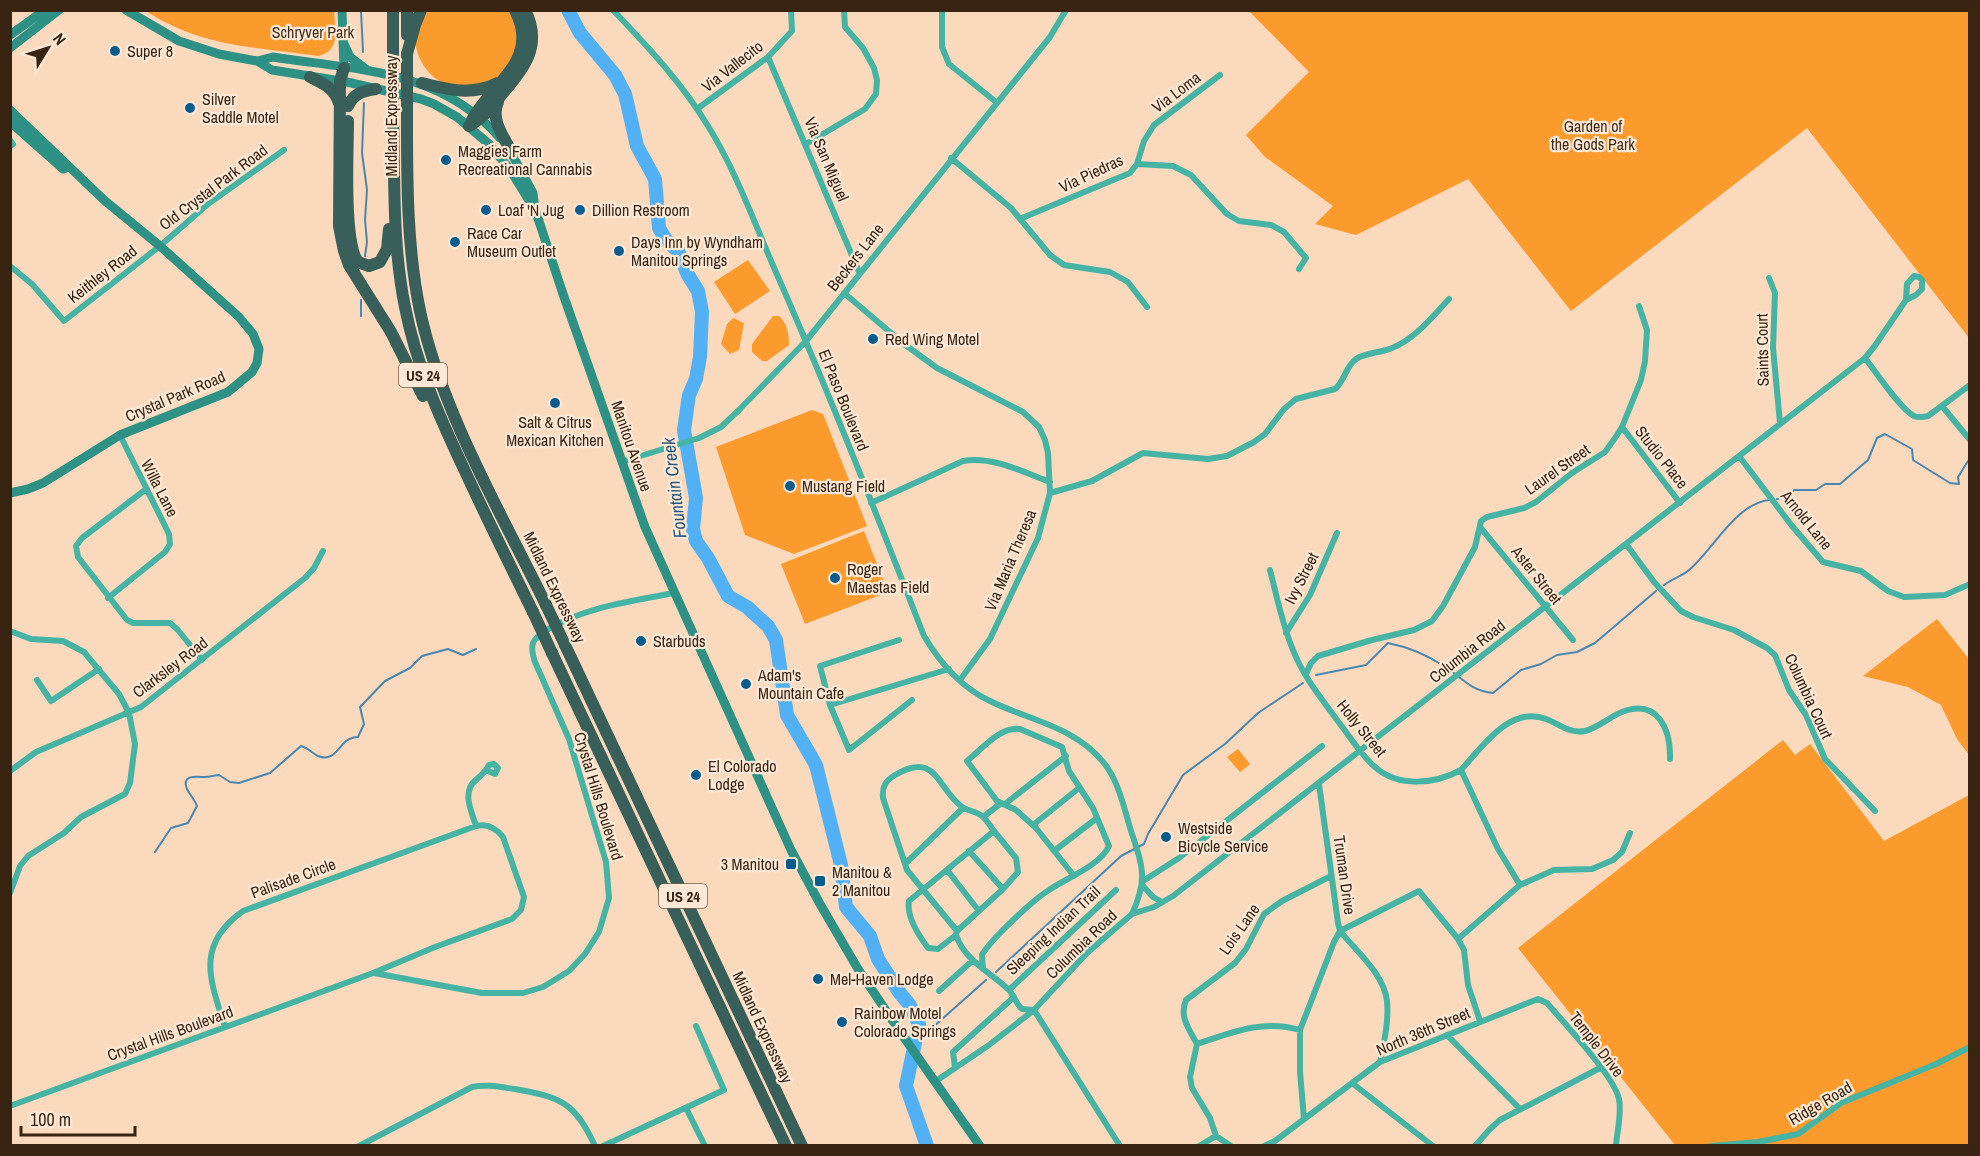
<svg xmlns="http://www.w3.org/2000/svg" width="1980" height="1156" font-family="'Archivo Narrow',sans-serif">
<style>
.green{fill:#fc9b2d}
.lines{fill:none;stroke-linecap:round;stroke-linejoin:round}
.stream{stroke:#4a87b0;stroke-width:2}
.river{stroke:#52b1f5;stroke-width:14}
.street{stroke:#45b4a5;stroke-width:6}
.secondary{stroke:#2d9285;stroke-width:9}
.highway{stroke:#385f59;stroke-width:12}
.highway-bridge{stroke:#385f59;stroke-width:12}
.poi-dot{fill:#085d8e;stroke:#ffe9d6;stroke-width:2}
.labels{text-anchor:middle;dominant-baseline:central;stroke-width:4.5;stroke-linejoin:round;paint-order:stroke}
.shield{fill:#ffe9d6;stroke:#745f4b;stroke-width:1.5}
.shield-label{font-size:15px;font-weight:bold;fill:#382410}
.park-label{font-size:16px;fill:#3f2d1b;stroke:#ffe9d6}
.poi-label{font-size:16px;fill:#382410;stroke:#ffe9d6;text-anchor:start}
.street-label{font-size:16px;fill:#382410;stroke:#ffe9d6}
.water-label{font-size:18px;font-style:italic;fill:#27587c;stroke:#ffe9d6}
</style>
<rect width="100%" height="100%" fill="#fad9bd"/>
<path class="green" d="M146 11H334C335 29 341 51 318 56 255 47 201 47 146 11Z
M423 11H510C514 20 518 30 517 41 516 61 499 84 478 87 473 88 465 86 460 86 456 85 450 86 446 84 425 77 411 49 416 28 417 22 421 16 423 11Z
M1249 11H1969V338L1807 128 1571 311 1468 179 1356 235 1315 224 1333 206 1265 157 1246 135 1309 72Z
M748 260 770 291 735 314 714 282Z
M773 316H779C787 323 789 334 789 345L767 361H762L752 352V344Z
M733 318 744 323 739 350 730 354 721 344 727 324Z
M812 410 823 414 867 526 794 554 745 535 716 447Z
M864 531 888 592 805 624 781 564Z
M1937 619 1969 659V755L1957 739 1941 705 1908 687 1863 676Z
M1783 740 1795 755 1810 744 1884 841 1969 795V1145H1675L1518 948Z
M1238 749 1250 764 1240 772 1227 757Z"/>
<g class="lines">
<path class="stream" d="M361 10 363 52
M364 103 362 153 367 190 365 220 367 242 365 256
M361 316V300
M1777 499 1789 497 1794 490H1816L1825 484H1840L1868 460 1877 438 1885 434 1912 449 1913 460 1950 483 1959 484 1958 477 1970 458
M1664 585C1672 579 1682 576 1689 570 1713 550 1735 504 1769 500
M1316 675 1366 665 1388 643C1408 647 1427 655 1444 666 1463 678 1470 691 1493 693L1521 670 1541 664 1557 655 1577 652 1595 643 1656 591
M155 852 171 828 188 823 197 806C195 800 190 795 187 789 181 774 197 777 205 777 210 777 215 775 219 775L230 782 239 783 270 773 301 746C308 748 312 753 318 756 333 762 338 748 346 741 349 739 354 737 358 737L364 724 360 707 385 681 410 668 422 656 448 649 463 655 476 649
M996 972 1121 856 1144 844 1148 834 1183 775 1225 744 1258 713 1303 683
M918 1029 932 1028 986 980"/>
<path class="river" d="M568 10 580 33 615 75 625 94 637 146 655 179 659 228 666 240 678 251 688 275 698 291 702 312 700 357 696 379 689 395 684 430 696 498 693 529 696 541 708 558 728 596 747 607 768 626 776 640 787 715 816 765 841 865 846 907 870 936 878 959 899 992 909 1004 919 1024 906 1086 927 1146"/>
<path class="street" d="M613 10C648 47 682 83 708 126 736 171 754 222 775 270 828 390 876 513 924 636 939 661 961 687 988 700 1027 720 1075 726 1104 763 1119 782 1124 808 1131 831 1143 867 1148 879 1132 914
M942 10V47L949 64 996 102
M768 57 859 272
M697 109 768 57 792 31 791 10
M10 140 13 144 10 146
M806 144 865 109 876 94 877 80 874 68 863 48 845 27 844 10
M951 158 1011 208 1050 255 1064 265 1110 272 1128 282 1147 307
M1137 164 1144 141 1154 125 1220 75
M1022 218 1130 173 1137 164 1173 166 1191 175 1227 214 1239 221 1271 225 1284 232 1306 258 1299 269
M10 266 32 284 64 321 160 246 208 204 284 150
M1769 278 1775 293 1773 348 1780 423
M844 293 904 344 937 368 1023 412 1039 427 1045 440 1048 453 1050 493 1038 538 990 639 960 680
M1865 358C1875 371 1901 410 1914 416 1919 418 1924 417 1928 416L1970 385
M1942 406 1970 440
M1622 427 1680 503
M1739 456 1792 526 1823 562 1861 571 1888 591 1904 597 1945 595 1970 584
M621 462 699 438 721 427 739 410 806 341 1050 37 1066 10
M145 490 82 538 76 546 78 557 127 620 133 623H170L178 630 202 660
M1050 493 1092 481 1143 453 1208 459 1227 456 1254 442 1265 434 1284 409 1296 399 1335 389C1345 381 1345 367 1356 359 1367 352 1381 353 1392 348 1415 339 1432 317 1449 299
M871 503 963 461C993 456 1023 472 1050 482
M1480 527 1573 640
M1626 544 1654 582 1681 611 1693 617 1734 630 1767 648 1775 655 1789 690 1806 715 1825 759 1875 811
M1270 570C1277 597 1282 624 1293 650 1303 676 1321 698 1337 720 1349 735 1360 754 1375 767 1399 788 1435 784 1461 770L1498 849 1520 885
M108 598 165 552 170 544 169 534 120 435
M10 631 31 639 63 641 84 652 119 694 129 713 135 744 130 783 125 794 81 817 64 833 28 856 20 866 10 893
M1286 633 1310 595 1337 533
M899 640 820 666 830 705 849 750 912 700
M1306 674 1311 663 1318 656 1372 640 1414 630 1432 621 1443 606 1475 547 1481 521 1487 517 1524 508 1536 502 1572 473 1605 452 1615 438 1622 427 1641 380 1645 361 1647 330 1639 306
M37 680 51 701 99 669
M830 705 949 669
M1461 770C1482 747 1510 705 1546 719 1560 724 1569 734 1585 731 1598 728 1609 717 1622 712 1658 698 1671 730 1670 759
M10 771 36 752 141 707 305 578 314 568 323 551
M1319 784 1338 923 1340 931C1356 951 1384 974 1387 1001 1389 1021 1384 1042 1380 1062
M1005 804 1066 756
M983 817 1000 804
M1033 825 1079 788
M476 826C471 810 461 791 477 779 483 773 486 772 489 765L494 764 498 768 495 774 488 771
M994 831 1016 858 1018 872 1003 889 957 931 956 935 938 949 928 948C919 936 906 917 909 901Z
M969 851 1003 889
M1054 851 1097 818
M905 864 963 808
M947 870 979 911
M1143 881 1179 858 1322 746
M1143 886 1153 897 1162 902
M957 931 907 870 883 798C882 787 885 781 895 775 936 751 936 786 961 806 967 811 976 811 982 816 987 820 990 826 994 831
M956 935C965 961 989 971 1008 989 1014 995 1016 1004 1022 1009L1034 1010
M1458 939 1520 885 1554 870 1592 869 1613 860 1622 852 1630 833
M983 969 982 955C990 940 1033 900 1049 890 1066 878 1100 866 1109 846L1093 808 1069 771 1062 747 1020 729C1000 726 981 750 967 761L997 801 1016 810 1036 828 1074 876
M374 973 482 993H523L543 987 569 971 585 954 599 932 609 898 606 862 569 739 535 662C533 656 531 649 533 643 536 636 544 632 550 628 589 606 630 602 673 593
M1009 990 1116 890
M939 991 972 961
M1034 1010 1120 1146
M1447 1035 1519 1108
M1197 1044C1189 1029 1179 1017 1186 1000L1235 963 1246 949 1264 914 1282 901 1331 876
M1197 1044C1232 1032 1264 1019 1300 1030
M1197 1044 1190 1077 1192 1088 1210 1118 1216 1136
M955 1067 953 1052 1014 997
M936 1081 989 1045 1034 1010 1087 953 1132 914 1154 907 1173 896 1865 358 1874 347 1906 300 1916 295 1922 289V280L1919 277 1914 276 1907 284 1906 300
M1352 1083 1433 1146
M10 1106 373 973 435 947 512 919 521 910 524 897 503 837C496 828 488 823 476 826L243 911C195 945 210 980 225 1027
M686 1108 705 1146
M1304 1119 1300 1072V1030L1334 942 1340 931 1348 927 1419 891 1458 939 1464 950 1468 985 1480 1021
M359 1146 472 1087C487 1084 500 1087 515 1089 560 1097 575 1102 595 1146
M603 1146 724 1090 696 1026
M1199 1146 1216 1136 1231 1146
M1264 1146 1275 1141 1380 1062 1538 999 1547 1003C1564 1023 1614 1076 1619 1099 1622 1113 1617 1131 1616 1146
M1475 1146 1490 1129 1500 1120 1600 1068
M1711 1146 1758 1142 1798 1134 1841 1103 1936 1064 1970 1047"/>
<path class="secondary" d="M126 10 179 41 219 54 257 61 272 70 347 82 421 99 434 104 457 117 489 144 509 168 533 207
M342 10 344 68
M10 35 45 10
M344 44 350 57 366 69
M10 48 59 10
M257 61 273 57C356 70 441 69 500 138
M10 110 104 200 160 246 239 317 253 334 259 349 257 363 252 372 228 392 120 435 43 483 28 489 10 493
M10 122 63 169 68 167
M509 149 533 193 535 209 563 294 645 527 791 850 820 904 858 969 903 1036 980 1146"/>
<path class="highway" d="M393 10V51
M407 10V35
M407 54 415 25 421 10
M344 68 340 81 339 226 344 251 349 265 391 332 423 396
M310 77C324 84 334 88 339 103
M422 83C450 90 471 96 498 83
M498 102C490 120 504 137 512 153
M348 106C354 93 363 91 376 89
M393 116C395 180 392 244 405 307 416 364 439 416 464 469 486 517 510 565 533 612
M407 120C407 183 407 248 420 311 441 410 501 513 546 605
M472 120C492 82 541 61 515 10
M348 121C348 149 343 242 358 262L369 266 380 262 387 249 389 229
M469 126C483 118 492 107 502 94 524 69 543 45 525 10
M565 645 802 1146
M552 653 786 1146"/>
<path class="highway-bridge" d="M407 54V120
M393 116V51
M546 605 565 645
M533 612 552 653"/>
</g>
<g class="poi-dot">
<circle cx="115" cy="51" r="6"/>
<circle cx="190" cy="108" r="6"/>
<circle cx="446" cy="160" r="6"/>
<circle cx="486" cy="210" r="6"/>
<circle cx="580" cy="210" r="6"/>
<circle cx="455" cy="242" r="6"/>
<circle cx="619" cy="251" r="6"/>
<circle cx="873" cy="339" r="6"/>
<circle cx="555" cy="403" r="6"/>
<circle cx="790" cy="486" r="6"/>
<circle cx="835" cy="578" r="6"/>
<circle cx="641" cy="641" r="6"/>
<circle cx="746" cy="684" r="6"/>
<circle cx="696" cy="775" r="6"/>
<circle cx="1166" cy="837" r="6"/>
<rect x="785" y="858" width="12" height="12" rx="3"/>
<rect x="814" y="875" width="12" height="12" rx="3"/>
<circle cx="818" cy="979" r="6"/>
<circle cx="842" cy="1022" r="6"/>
</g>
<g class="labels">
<g class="shield">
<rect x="399" y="363" width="48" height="24" rx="4.5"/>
<rect x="659" y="884" width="48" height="24" rx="4.5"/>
</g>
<g class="shield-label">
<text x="423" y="375">US 24</text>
<text x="683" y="896">US 24</text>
</g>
<g class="park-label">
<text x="313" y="32">Schryver Park</text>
<text x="1593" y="126">Garden of<tspan x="1593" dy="18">the Gods Park</tspan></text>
</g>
<g class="poi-label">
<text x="127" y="51">Super 8</text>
<text x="202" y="99">Silver<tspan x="202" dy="18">Saddle Motel</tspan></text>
<text x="458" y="151">Maggies Farm<tspan x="458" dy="18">Recreational Cannabis</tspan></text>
<text x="498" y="210">Loaf 'N Jug</text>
<text x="592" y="210">Dillion Restroom</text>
<text x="467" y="233">Race Car<tspan x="467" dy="18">Museum Outlet</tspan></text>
<text x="631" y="242">Days Inn by Wyndham<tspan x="631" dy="18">Manitou Springs</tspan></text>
<text x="885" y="339">Red Wing Motel</text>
<text x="555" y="422" text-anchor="middle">Salt &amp; Citrus<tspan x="555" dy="18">Mexican Kitchen</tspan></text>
<text x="802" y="486">Mustang Field</text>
<text x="847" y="569">Roger<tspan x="847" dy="18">Maestas Field</tspan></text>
<text x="653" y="641">Starbuds</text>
<text x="758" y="675">Adam's<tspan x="758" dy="18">Mountain Cafe</tspan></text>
<text x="708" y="766">El Colorado<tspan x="708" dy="18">Lodge</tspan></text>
<text x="1178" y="828">Westside<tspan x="1178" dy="18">Bicycle Service</tspan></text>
<text x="779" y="864" text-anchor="end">3 Manitou</text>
<text x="832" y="872">Manitou &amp;<tspan x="832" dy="18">2 Manitou</tspan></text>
<text x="830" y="979">Mel-Haven Lodge</text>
<text x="854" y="1013">Rainbow Motel<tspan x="854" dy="18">Colorado Springs</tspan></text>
</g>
<g class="street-label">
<text transform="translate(732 66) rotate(-38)">Via Vallecito</text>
<text transform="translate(1176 92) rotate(-37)">Via Loma</text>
<text transform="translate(391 116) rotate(-90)">Midland Expressway</text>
<text transform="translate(827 159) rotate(67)">Via San Miguel</text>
<text transform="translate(1091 173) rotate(-25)">Via Piedras</text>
<text transform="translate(213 187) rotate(-37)">Old Crystal Park Road</text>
<text transform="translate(855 257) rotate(-52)">Beckers Lane</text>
<text transform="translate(102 274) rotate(-38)">Keithley Road</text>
<text transform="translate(1762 350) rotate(-91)">Saints Court</text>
<text transform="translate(175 396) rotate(-23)">Crystal Park Road</text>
<text transform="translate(844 400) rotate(68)">El Paso Boulevard</text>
<text transform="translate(632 446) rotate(71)">Manitou Avenue</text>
<text transform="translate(1662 457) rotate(52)">Studio Place</text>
<text transform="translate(1557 469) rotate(-35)">Laurel Street</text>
<text transform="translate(160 488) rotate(63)">Willa Lane</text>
<text transform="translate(1807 520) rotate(51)">Arnold Lane</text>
<text transform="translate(1010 560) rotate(-67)">Via Maria Theresa</text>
<text transform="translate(1537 575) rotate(51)">Aster Street</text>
<text transform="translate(1301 578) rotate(-63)">Ivy Street</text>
<text transform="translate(555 587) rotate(64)">Midland Expressway</text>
<text transform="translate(1467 651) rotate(-38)">Columbia Road</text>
<text transform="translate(170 667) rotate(-37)">Clarksley Road</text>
<text transform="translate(1809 696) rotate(65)">Columbia Court</text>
<text transform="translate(1362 728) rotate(51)">Holly Street</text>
<text transform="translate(599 796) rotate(73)">Crystal Hills Boulevard</text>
<text transform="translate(1345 875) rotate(82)">Truman Drive</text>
<text transform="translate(293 878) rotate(-20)">Palisade Circle</text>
<text transform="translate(1239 929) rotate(-55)">Lois Lane</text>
<text transform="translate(1053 930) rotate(-43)">Sleeping Indian Trail</text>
<text transform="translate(1081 944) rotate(-44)">Columbia Road</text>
<text transform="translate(763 1027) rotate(65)">Midland Expressway</text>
<text transform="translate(1423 1031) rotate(-23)">North 36th Street</text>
<text transform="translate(170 1033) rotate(-20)">Crystal Hills Boulevard</text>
<text transform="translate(1597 1044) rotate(52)">Temple Drive</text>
<text transform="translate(1820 1103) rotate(-30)">Ridge Road</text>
</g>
<g class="water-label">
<text transform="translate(674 488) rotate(-97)">Fountain Creek</text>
</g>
</g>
<rect width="1980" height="1156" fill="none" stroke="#382410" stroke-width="24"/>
<g transform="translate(48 48) rotate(52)" stroke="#ffe9d6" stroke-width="4.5" paint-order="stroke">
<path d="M0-4.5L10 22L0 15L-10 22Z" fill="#382410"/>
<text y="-9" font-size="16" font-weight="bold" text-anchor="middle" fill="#382410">N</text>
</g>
<path d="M21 1126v9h114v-9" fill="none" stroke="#382410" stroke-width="3"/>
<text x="30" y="1126" font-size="18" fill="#382410" stroke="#ffe9d6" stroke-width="4.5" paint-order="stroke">100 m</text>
</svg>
